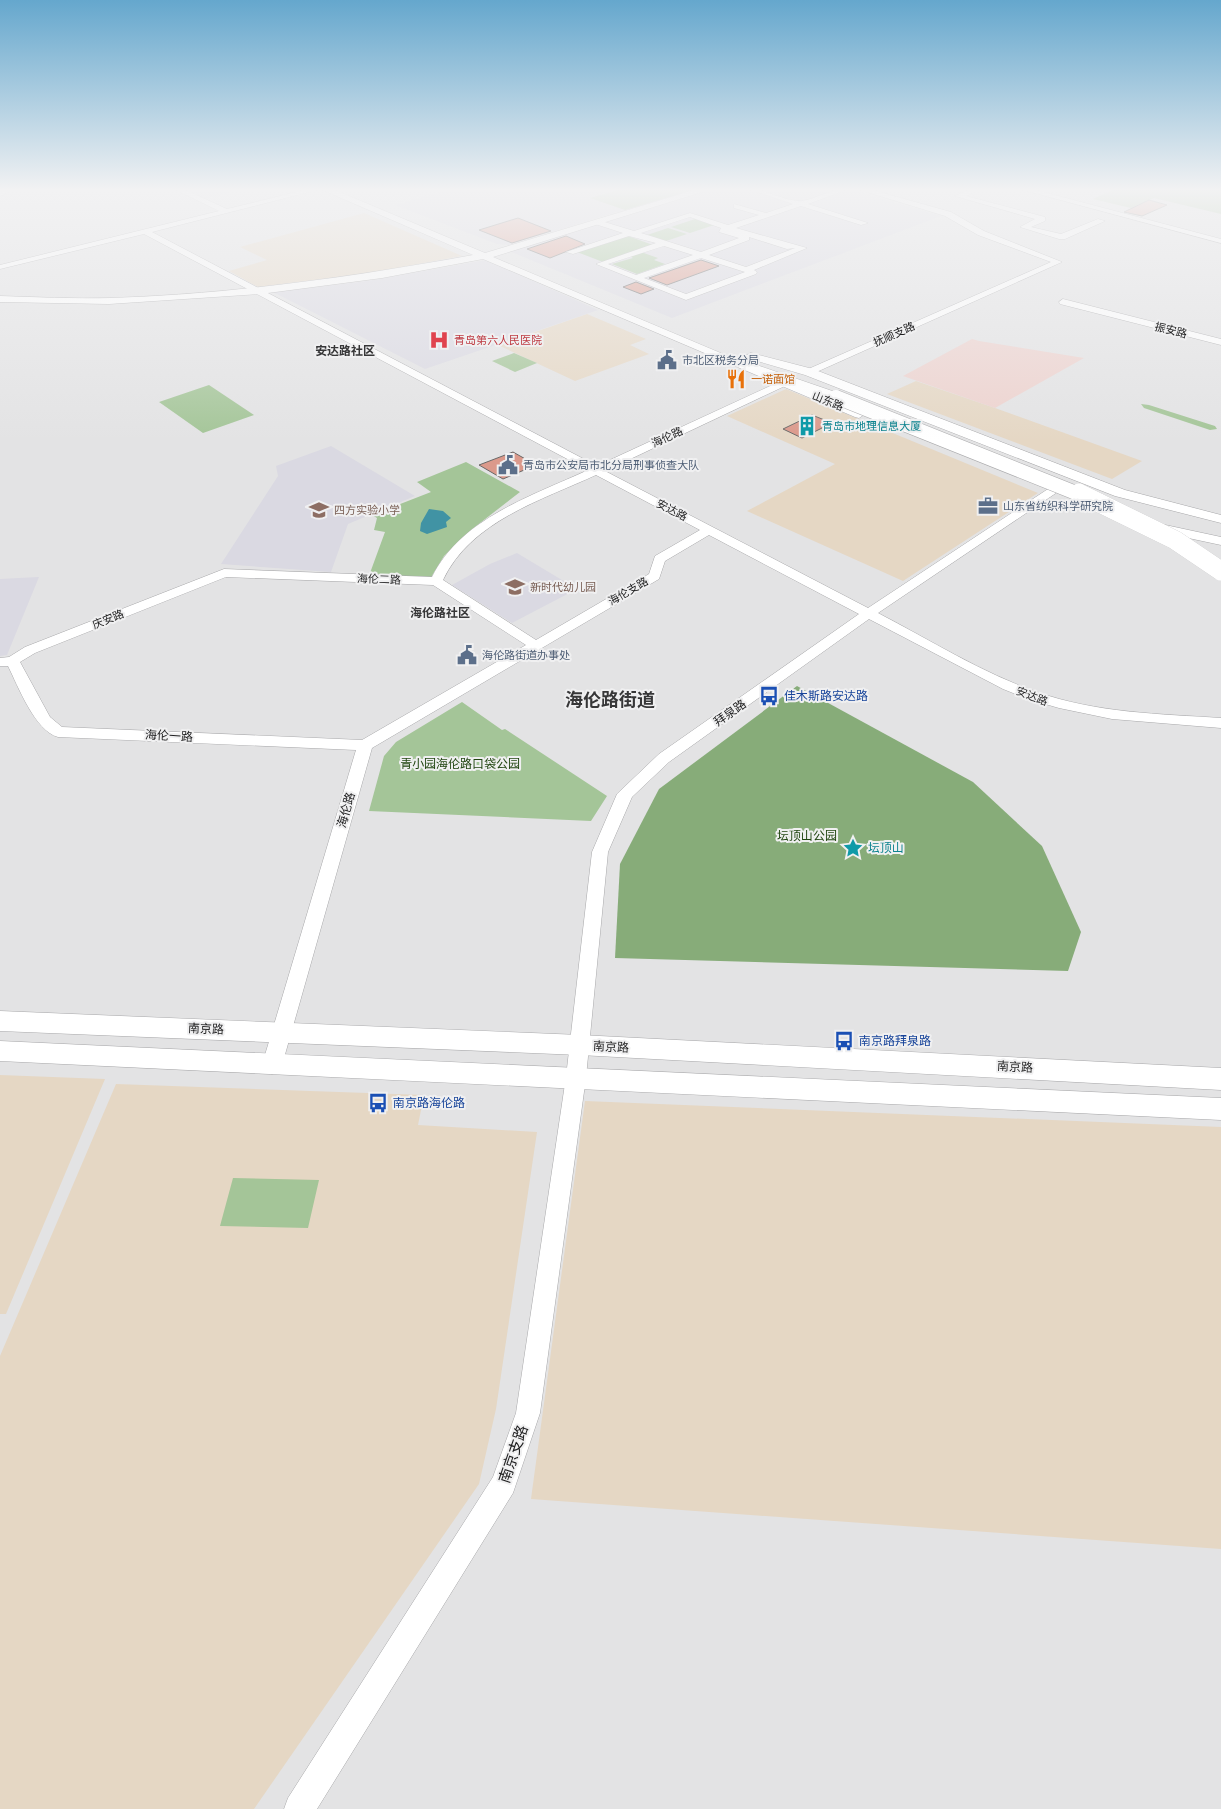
<svg xmlns="http://www.w3.org/2000/svg" width="1221" height="1809" font-family="Helvetica,'Noto Sans SC',sans-serif">
<style>
.commercial{fill:#e5d7c4}
.industrial{fill:#edd2ce}
.built{fill:#dad9e2}
.green{fill:#a4c598}
.forest{fill:#87ac79}
.water{fill:#4193a4}
.building{fill:#db998b;stroke:#696867}
.lines{fill:none;stroke-linecap:round;stroke-linejoin:round}
.minor-casing{stroke:#a8a8aa;stroke-width:1}
.major-casing{stroke:#a8a8aa;stroke-width:1}
.highway-casing{stroke:#a8a8aa;stroke-width:1}
.minor{fill:#fff;fill-rule:evenodd}
.major{fill:#fff;fill-rule:evenodd}
.highway{fill:#fff;fill-rule:evenodd}
.highway-bridge-far1-casing{stroke:#a8a8aa;stroke-width:15;stroke-linecap:butt}
.highway-bridge-casing{stroke:#a8a8aa;stroke-width:19;stroke-linecap:butt}
.highway-bridge-far1{stroke:#fff;stroke-width:14}
.highway-bridge{stroke:#fff;stroke-width:19}
.labels{text-anchor:middle;dominant-baseline:central;stroke-width:4;stroke-linejoin:round;paint-order:stroke}
.far-street-label{font-size:11px;fill:#1d1d1e;stroke:#f0f0f1}
.far-health-label{font-size:11px;fill:#be3a42;stroke:#f0f0f1;text-anchor:start}
.far-service-label{font-size:11px;fill:#4e5e75;stroke:#f0f0f1;text-anchor:start}
.far-food-label{font-size:11px;fill:#c56008;stroke:#f0f0f1;text-anchor:start}
.far-culture-label{font-size:11px;fill:#0d838f;stroke:#f0f0f1;text-anchor:start}
.far-education-label{font-size:11px;fill:#785e54;stroke:#f0f0f1;text-anchor:start}
.far-quarter-label{font-size:12px;font-weight:bold;fill:#373738;stroke:#f0f0f1}
.transit-label{font-size:12px;fill:#164399;stroke:#f0f0f1;text-anchor:start}
.street-label{font-size:12px;fill:#1d1d1e;stroke:#f0f0f1}
.park-label{font-size:12px;fill:#204510;stroke:#f0f0f1}
.culture-label{font-size:12px;fill:#0d838f;stroke:#f0f0f1;text-anchor:start}
.near-street-label{font-size:15px;fill:#1d1d1e;stroke:#f0f0f1}
.district-label{font-size:18px;font-weight:bold;fill:#373738;stroke:#f0f0f1}
</style>
<rect width="100%" height="100%" fill="#e3e3e4"/>
<path class="commercial" d="M364 213 462 256 370 273 258 287 229 271 267 260 240 247Z
M587 314 646 339 630 345 649 354 575 381 498 345Z
M916 381 995 408 1142 461 1112 479 887 394Z
M786 389 1038 493 903 581 747 511 835 464 727 416Z
M0 1075 105 1079 6 1314H0Z
M116 1084 424 1095 418 1125 537 1132 496 1409 479 1484 254 1809H0V1356Z
M585 1101 1221 1127V1549L531 1499Z"/>
<path class="industrial" d="M972 339 979 341 1084 358 995 408 903 376Z"/>
<path class="built" d="M183 188H245L203 199Z
M457 188H696L509 245 497 244 395 205Z
M720 188H845L941 216 672 318 509 251Z
M486 260 598 310 425 369 273 292 367 281Z
M331 446 415 496 348 524 331 572 221 564 278 476 276 466Z
M517 553 577 589 512 623 452 585 490 564Z
M39 577 7 655 0 656V579Z"/>
<path class="green" d="M625 188C646 195 670 182 693 190L625 210 590 198Z
M1117 188H1221V214L1154 198 1131 208 1093 199Z
M695 219 714 225 690 233 671 227Z
M668 228 687 234 666 241 647 235Z
M628 236 653 245 603 262 577 252Z
M641 252 658 258 654 260 665 264 637 274 612 264 633 258 630 256Z
M514 353 537 363 515 372 492 361Z
M209 385 254 415 203 433 159 402Z
M1141 404 1149 405 1215 426 1217 429 1210 430 1144 408Z
M466 462 520 492 471 530 444 556 430 579 370 573 385 532 374 530 377 518 372 515 431 492 417 482Z
M462 702 502 730 505 729 607 796 591 821 369 811 384 756 396 742Z
M233 1178 319 1180 308 1228 220 1226Z"/>
<path class="forest" d="M797 686 973 782 1042 846 1081 932 1068 971 615 958 620 864 659 789Z"/>
<path class="water" d="M429 509 443 511 451 518 446 522 447 527 427 534 420 531 421 523Z"/>
<path class="building" d="M1149 200 1167 205 1142 216 1124 212Z
M518 218 551 231 512 243 479 230Z
M566 236 585 244 550 258 527 249Z
M701 260 719 266 667 285 649 278Z
M636 282 654 289 641 294 623 287Z
M812 415 832 423 802 438 783 429Z
M513 452 536 465 503 479 479 465Z"/>
<g class="lines">
<defs>
<path id="minor" d="M172 188H181L227 209 313 188H325L152 232 597 466 781 381H787V385L605 471 868 608 1048 489H1056V493L878 613C930 640 982 673 1037 692 1096 713 1160 714 1221 718V728L1112 719 1059 708 1028 699 1003 689 869 619 669 762 632 797 608 852 586 1077 540 1413 513 1493 317 1809H284L288 1798 493 1477 516 1413 566 1077 592 852 617 794 659 754 859 614 709 535 665 561 659 579 372 748 282 1065 279 1071 272 1074 265 1071 262 1065 356 750 58 737C35 731 18 686 8 666H0V658L9 657 25 647 224 569 432 577C461 518 532 496 588 470L144 234 0 269V265L219 211ZM596 475 700 530 655 556 649 574 536 640 443 580C471 521 542 500 596 475ZM226 577 433 585 526 645 362 740 62 727 50 717 20 662 35 653Z
M745 188C762 188 789 203 802 201 819 198 833 188 851 188L808 204 868 223 861 225 801 206 736 228 807 248 754 270 757 272 756 274 686 300 596 264 656 243 629 236 573 254 566 252 623 233 595 224 594 222 598 220 634 231 690 213 728 225 759 215 734 208V204L766 213 793 204ZM690 217 721 228 719 232 739 238 701 252 641 233ZM749 237 787 249 795 248 746 267 709 255 749 240ZM664 246 693 255 636 275 608 264ZM701 258 745 272 686 294 644 278Z
M854 188H865L951 212 984 231 1062 262 812 374H806V370L1051 262 978 235 945 216Z
M973 188H983L966 196 1045 217V221L1031 227 1061 234 1098 219 1105 221 1065 239H1059L1020 227 1035 219 955 196Z
M1016 188H1028L1221 239V243Z
M1063 299 1221 339V345L1060 304 1059 302Z"/>
<path id="major" d="M318 188H330L485 253 701 188H715L493 257 865 414 859 418 855 417 483 259 382 278 260 294 109 304 0 302V296C36 297 73 299 110 298 232 294 353 277 473 255Z
M751 353 813 369 1125 490 1221 515V523L1115 496 805 375 747 358 745 356Z
M1156 523 1221 537V545L1151 530 1149 527Z
M0 1011 580 1035 1221 1068V1090L580 1055 0 1031Z
M0 1041 1221 1098V1120L0 1061Z"/>
<path id="highway" d="M3 188H18L0 196V189Z
M745 361 841 394 843 397 836 401 831 400 740 368 738 365Z"/>
</defs>
<use href="#minor" class="minor-casing"/>
<use href="#major" class="major-casing"/>
<use href="#highway" class="highway-casing"/>
<use href="#minor" class="minor"/>
<use href="#major" class="major"/>
<use href="#highway" class="highway"/>
<defs>
<path id="highway-bridge-far1" d="M836 397 1081 495"/>
<path id="highway-bridge" d="M1079 493 1175 540 1221 571"/>
</defs>
<use href="#highway-bridge-far1" class="highway-bridge-far1-casing"/>
<use href="#highway-bridge" class="highway-bridge-casing"/>
<use href="#highway-bridge-far1" class="highway-bridge-far1"/>
<use href="#highway-bridge" class="highway-bridge"/>
</g>
<linearGradient id="sky" x2="0" y2="1"><stop stop-color="#65a7cd"/><stop offset="0.43" stop-color="#f2f2f3"/><stop offset="1" stop-color="#f2f2f3" stop-opacity="0"/></linearGradient>
<rect width="1221" height="441" fill="url(#sky)"/>
<defs>
<symbol id="hospital-bare" viewBox="-9 -9 18 18"><path d="M-5-5h3v3.5h4V-5h3V5h-3V1.5h-4V5h-3Z" fill="#e0444e" stroke="#f0f0f1" stroke-width="2.5" paint-order="stroke"/></symbol>
<symbol id="civic-bare" viewBox="-9 -9 18 18"><path d="M-.6-6.5H3V-4.5H.6V-3L4-1V1h2V6H-6V1h2V-1L-.6-3ZM-1.2 2.5V6h2.4V2.5Z" fill="#5c6f8a" stroke="#f0f0f1" stroke-width="2.5" paint-order="stroke"/></symbol>
<symbol id="restaurant-bare" viewBox="-9 -9 18 18"><path d="M-5-6h1v4h1v-4h1v4h1v-4h1v5L-1.5 .5V6h-2V.5L-5-1ZM5-6V6H3V1.5H1.5Q1.5-4 5-6Z" fill="#e8710a" stroke="#f0f0f1" stroke-width="2.5" paint-order="stroke"/></symbol>
<symbol id="building-bare" viewBox="-9 -9 18 18"><path d="M-4-6H4V6H1V3H-1V6H-4ZM-2.5-4.3h1.7v1.8h-1.7ZM.8-4.3h1.7v1.8H.8ZM-2.5-1h1.7V.8h-1.7ZM.8-1h1.7V.8H.8Z" fill="#0f9aa8" stroke="#f0f0f1" stroke-width="2.5" paint-order="stroke"/></symbol>
<symbol id="office-bare" viewBox="-9 -9 18 18"><path d="M-6-3h4V-5.5h4V-3h4V5H-6ZM-1-4.5V-3h2v-1.5ZM-6 0V1H6V0Z" fill="#5c6f8a" stroke="#f0f0f1" stroke-width="2.5" paint-order="stroke"/></symbol>
<symbol id="school-bare" viewBox="-9 -9 18 18"><path d="M0-5L7-2L0 1L-7-2ZM-4 1L0 2.5L4 1V4Q0 6-4 4Z" fill="#8d6e63" stroke="#f0f0f1" stroke-width="2.5" paint-order="stroke"/></symbol>
<symbol id="bus-bare" viewBox="-9 -9 18 18"><path d="M-5-6H5V4H4V6H2V4H-2V6H-4V4H-5ZM-3.5-4V0h7V-4ZM-3.5 1.2v1.5H-2V1.2ZM2 1.2v1.5H3.5V1.2Z" fill="#1a4fb4" stroke="#f0f0f1" stroke-width="2.5" paint-order="stroke"/></symbol>
<symbol id="sight-bare" viewBox="-9 -9 18 18"><path d="M0-6L1.8-2.2L6-1.7L2.9 1.2L3.7 5.4L0 3.3L-3.7 5.4L-2.9 1.2L-6-1.7L-1.8-2.2Z" fill="#0f9aa8" stroke="#f0f0f1" stroke-width="2.5" paint-order="stroke"/></symbol>
</defs>
<g fill-rule="evenodd">
<use href="#hospital-bare" x="425" y="326" width="28" height="28"/>
<use href="#civic-bare" x="653" y="346" width="28" height="28"/>
<use href="#restaurant-bare" x="722" y="365" width="28" height="28"/>
<use href="#building-bare" x="793" y="412" width="28" height="28"/>
<use href="#civic-bare" x="494" y="451" width="28" height="28"/>
<use href="#office-bare" x="974" y="492" width="28" height="28"/>
<use href="#school-bare" x="305" y="496" width="28" height="28"/>
<use href="#school-bare" x="501" y="573" width="28" height="28"/>
<use href="#civic-bare" x="453" y="641" width="28" height="28"/>
<use href="#bus-bare" x="755" y="682" width="28" height="28"/>
<use href="#sight-bare" x="839" y="834" width="28" height="28"/>
<use href="#bus-bare" x="830" y="1027" width="28" height="28"/>
<use href="#bus-bare" x="364" y="1089" width="28" height="28"/>
</g>
<g class="labels">
<g class="far-street-label">
<text transform="translate(1171 330) rotate(14)">振安路</text>
<text transform="translate(894 334) rotate(-24)">抚顺支路</text>
<text transform="translate(828 401) rotate(22)">山东路</text>
<text transform="translate(667 437) rotate(-25)">海伦路</text>
<text transform="translate(672 510) rotate(27)">安达路</text>
<text transform="translate(379 579) rotate(2)">海伦二路</text>
<text transform="translate(628 591) rotate(-30)">海伦支路</text>
<text transform="translate(108 619) rotate(-22)">庆安路</text>
<text transform="translate(1032 696) rotate(21)">安达路</text>
</g>
<g class="far-health-label">
<text x="454" y="340">青岛第六人民医院</text>
</g>
<g class="far-service-label">
<text x="682" y="360">市北区税务分局</text>
<text x="523" y="465">青岛市公安局市北分局刑事侦查大队</text>
<text x="1003" y="506">山东省纺织科学研究院</text>
<text x="482" y="655">海伦路街道办事处</text>
</g>
<g class="far-food-label">
<text x="751" y="379">一诺面馆</text>
</g>
<g class="far-culture-label">
<text x="822" y="426">青岛市地理信息大厦</text>
</g>
<g class="far-education-label">
<text x="334" y="510">四方实验小学</text>
<text x="530" y="587">新时代幼儿园</text>
</g>
<g class="far-quarter-label">
<text x="345" y="351">安达路社区</text>
<text x="440" y="613">海伦路社区</text>
</g>
<g class="transit-label">
<text x="784" y="696">佳木斯路安达路</text>
<text x="859" y="1041">南京路拜泉路</text>
<text x="393" y="1103">南京路海伦路</text>
</g>
<g class="street-label">
<text transform="translate(730 713) rotate(-35)">拜泉路</text>
<text transform="translate(169 736) rotate(3)">海伦一路</text>
<text transform="translate(346 810) rotate(-74)">海伦路</text>
<text transform="translate(206 1029) rotate(2)">南京路</text>
<text transform="translate(611 1047) rotate(3)">南京路</text>
<text transform="translate(1015 1067) rotate(3)">南京路</text>
</g>
<g class="park-label">
<text x="460" y="764">青小园海伦路口袋公园</text>
<text x="807" y="836">坛顶山公园</text>
</g>
<g class="culture-label">
<text x="868" y="848">坛顶山</text>
</g>
<g class="near-street-label">
<text transform="translate(513 1454) rotate(-71)">南京支路</text>
</g>
<g class="district-label">
<text x="610" y="700">海伦路街道</text>
</g>
</g>
</svg>
